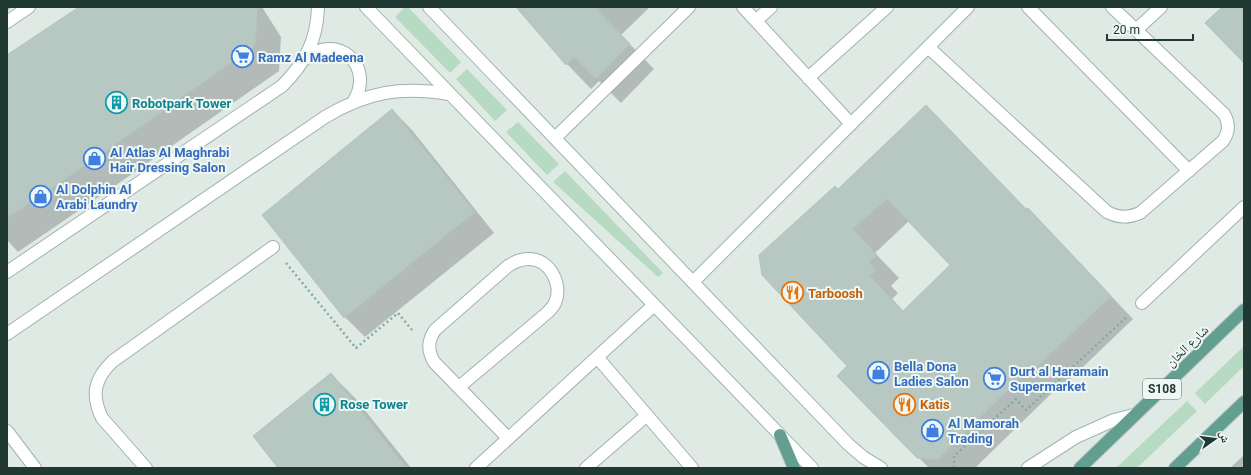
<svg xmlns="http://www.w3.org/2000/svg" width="1251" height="475" font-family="Roboto,'Noto Naskh Arabic',sans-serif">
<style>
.green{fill:#b7dbc2}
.shadow{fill:#0003;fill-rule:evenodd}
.building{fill:#b7c7c1;stroke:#b1c3bc;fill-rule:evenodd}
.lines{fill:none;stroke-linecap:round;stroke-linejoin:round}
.lane-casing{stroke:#a2b1ac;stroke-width:14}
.street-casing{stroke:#a2b1ac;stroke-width:14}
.secondary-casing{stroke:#9eb5ad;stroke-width:14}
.primary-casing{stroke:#bcc4c2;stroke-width:14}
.path{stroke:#7fad9f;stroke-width:2.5;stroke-dasharray:2 3;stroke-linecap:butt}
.lane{stroke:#fff;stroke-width:12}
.street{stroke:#fff;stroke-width:12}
.secondary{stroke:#fff;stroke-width:12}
.primary{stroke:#639f91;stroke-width:12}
.labels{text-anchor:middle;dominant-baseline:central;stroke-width:4;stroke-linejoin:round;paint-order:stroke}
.shield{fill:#eff7f3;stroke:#5e726d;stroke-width:1}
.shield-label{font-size:12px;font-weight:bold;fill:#203933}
.shop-label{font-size:13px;font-weight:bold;fill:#366cbe;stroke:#eff7f3;text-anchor:start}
.culture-label{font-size:13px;font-weight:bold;fill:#0d838f;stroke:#eff7f3;text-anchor:start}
.food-label{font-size:13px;font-weight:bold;fill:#c56008;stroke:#eff7f3;text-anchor:start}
.street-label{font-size:13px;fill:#203933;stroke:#eff7f3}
</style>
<rect width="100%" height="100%" fill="#dfeae5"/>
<path class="green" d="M405 7H408L461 62 450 73 395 17Z
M467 69 507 110 495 121 456 79Z
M518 122 559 164 547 175 506 132Z
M565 171 663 273 658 277 553 182Z
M1244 346V366L1205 404 1195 393Z
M1187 401 1197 411 1137 468H1116Z"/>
<path class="shadow" d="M7 7H12L7 11Z
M79 7H262L281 37 279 71 119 183 18 252 7 240V56Z
M517 7H650L621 35 654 69 621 103 599 81 591 89 567 64Z
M392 110 412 130 494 233 365 337 345 317 263 215Z
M838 190 1027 210 1028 209 1133 319 1059 390 1057 388 975 468H929L838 376 848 367ZM909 221 951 265 904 312 892 299 898 293 891 286 899 278 875 253Z
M331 374 356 399 411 468H280Z
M1244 455V468H1230Z"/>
<path class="building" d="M79 7H258L255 46 95 159 7 218V55Z
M516 7H595L630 44 596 79 574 57 566 65Z
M1222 7H1244V63L1205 23Z
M926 105 1026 209 1028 208 1111 296 1036 368 1033 365 937 460 917 458 837 376 847 366 762 275 759 255 835 186 838 189ZM887 199 950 265 903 311 870 276 876 270 869 262 877 255 853 229Z
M392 109 475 212 344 318 262 215Z
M331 373 407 468H278L253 436Z"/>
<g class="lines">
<defs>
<path id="lane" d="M743 7 851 124
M1028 7 1189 171
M756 21 771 7
M1136 30 1161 7
M928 47 1107 212C1119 218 1128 218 1140 213L1223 141C1229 132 1230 124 1224 114L1112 7
M808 78 887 7
M1142 303 1244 207
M597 357 692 468
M459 387 547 313C550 310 553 307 555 303 563 285 550 259 529 259 520 259 515 262 508 266L435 330C427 342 428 351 434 362L508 438
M7 431 35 468
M146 468 102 418C91 395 94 379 113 361L273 247
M476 468 654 305
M586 468 646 416"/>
<path id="street" d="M7 22 29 7
M305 59C337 32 375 65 354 101
M555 138 689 7
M7 272 282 86C305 63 317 41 318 7
M693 282 968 7
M7 334 325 117C367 92 400 86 449 94"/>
<path id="secondary" d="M366 7 812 468
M429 7 848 444 863 457 881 468
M1028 468 1076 437 1114 420 1134 415"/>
<path id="primary" d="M780 435 794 468
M1080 468 1244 310
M1175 468 1244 402"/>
</defs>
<use href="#lane" class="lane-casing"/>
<use href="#street" class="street-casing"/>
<use href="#secondary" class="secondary-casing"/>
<use href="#primary" class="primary-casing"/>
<path class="path" d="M286 263 356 348 398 313 412 330
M954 468V456L1016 399 1026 410 1128 316"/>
<use href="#lane" class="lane"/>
<use href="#street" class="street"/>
<use href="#secondary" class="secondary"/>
<use href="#primary" class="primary"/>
</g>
<defs>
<symbol id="supermarket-ring" viewBox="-11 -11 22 22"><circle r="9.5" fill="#eff7f3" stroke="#3f7fe0" stroke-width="1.5"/><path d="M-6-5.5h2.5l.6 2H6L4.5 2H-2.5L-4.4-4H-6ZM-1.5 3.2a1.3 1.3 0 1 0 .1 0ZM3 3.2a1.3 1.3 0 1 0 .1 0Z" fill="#3f7fe0"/></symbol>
<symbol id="building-ring" viewBox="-11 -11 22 22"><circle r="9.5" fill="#eff7f3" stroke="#0f9aa8" stroke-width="1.5"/><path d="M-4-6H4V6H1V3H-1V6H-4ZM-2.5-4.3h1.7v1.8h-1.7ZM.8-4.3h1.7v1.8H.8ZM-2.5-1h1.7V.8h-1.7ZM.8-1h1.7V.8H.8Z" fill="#0f9aa8"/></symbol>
<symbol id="shop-ring" viewBox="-11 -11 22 22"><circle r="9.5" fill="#eff7f3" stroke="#3f7fe0" stroke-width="1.5"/><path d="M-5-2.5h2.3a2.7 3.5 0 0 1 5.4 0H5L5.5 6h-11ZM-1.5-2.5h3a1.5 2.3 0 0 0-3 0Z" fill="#3f7fe0"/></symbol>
<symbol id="restaurant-ring" viewBox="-11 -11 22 22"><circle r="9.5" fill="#eff7f3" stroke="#e8710a" stroke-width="1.5"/><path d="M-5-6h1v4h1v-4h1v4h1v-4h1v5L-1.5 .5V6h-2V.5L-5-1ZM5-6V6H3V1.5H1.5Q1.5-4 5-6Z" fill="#e8710a"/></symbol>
</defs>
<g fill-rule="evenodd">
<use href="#supermarket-ring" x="230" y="44" width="25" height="25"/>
<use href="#building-ring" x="104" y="90" width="25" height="25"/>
<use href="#shop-ring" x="82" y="146" width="25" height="25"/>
<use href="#shop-ring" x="28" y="184" width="25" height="25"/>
<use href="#restaurant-ring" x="780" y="280" width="25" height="25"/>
<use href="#shop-ring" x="866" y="360" width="25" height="25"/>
<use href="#supermarket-ring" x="982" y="366" width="25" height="25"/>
<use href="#building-ring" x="312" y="392" width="25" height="25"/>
<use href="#restaurant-ring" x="892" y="392" width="25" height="25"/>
<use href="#shop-ring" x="920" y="418" width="25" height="25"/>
</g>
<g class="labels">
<rect class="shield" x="1143" y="379" width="38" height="20" rx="3"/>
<g class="shield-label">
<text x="1162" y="389">S108</text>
</g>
<g class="shop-label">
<text x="258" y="57">Ramz Al Madeena</text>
<text x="110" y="152">Al Atlas Al Maghrabi<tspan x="110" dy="15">Hair Dressing Salon</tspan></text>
<text x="56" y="189">Al Dolphin Al<tspan x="56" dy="15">Arabi Laundry</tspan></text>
<text x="894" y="366">Bella Dona<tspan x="894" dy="15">Ladies Salon</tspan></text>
<text x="1010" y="371">Durt al Haramain<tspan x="1010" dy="15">Supermarket</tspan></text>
<text x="948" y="423">Al Mamorah<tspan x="948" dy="15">Trading</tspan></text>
</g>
<g class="culture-label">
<text x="132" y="103">Robotpark Tower</text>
<text x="340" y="404">Rose Tower</text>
</g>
<g class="food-label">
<text x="808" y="293">Tarboosh</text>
<text x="920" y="404">Katis</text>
</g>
<g class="street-label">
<text transform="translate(1187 346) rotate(-44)">شارع الخان</text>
</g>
</g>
<rect width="1251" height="475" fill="none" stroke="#203933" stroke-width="16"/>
<g transform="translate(1215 439) rotate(76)" stroke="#eff7f3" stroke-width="3" paint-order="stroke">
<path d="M0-3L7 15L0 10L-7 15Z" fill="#203933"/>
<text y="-6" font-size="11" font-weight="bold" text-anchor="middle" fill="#203933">ش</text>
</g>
<path d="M1107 34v6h86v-6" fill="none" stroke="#203933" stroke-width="2"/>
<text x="1113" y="34" font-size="12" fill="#203933" stroke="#eff7f3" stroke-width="3" paint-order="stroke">20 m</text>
</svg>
